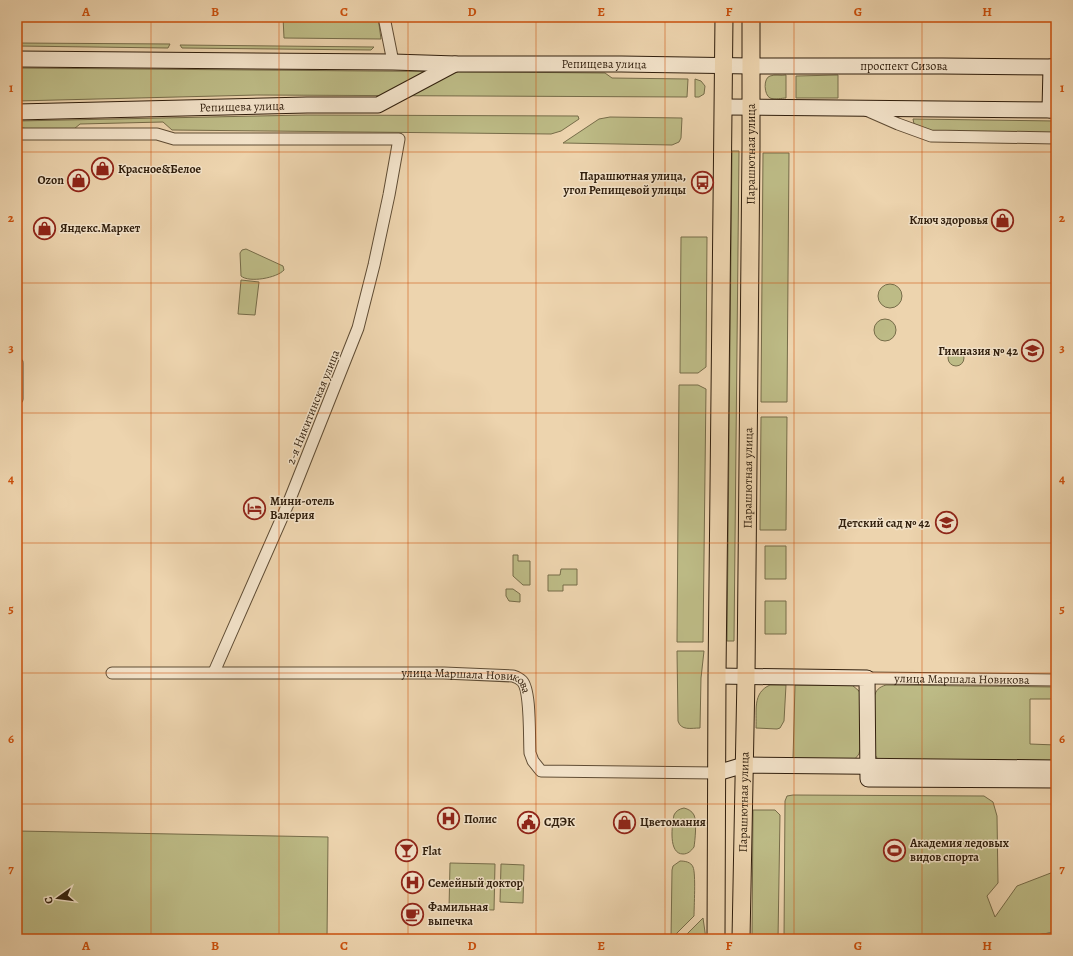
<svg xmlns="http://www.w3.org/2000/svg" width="1073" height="956" font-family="Alegreya,serif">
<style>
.green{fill:#bdbb86;stroke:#766c49}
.water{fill:#9ab7b2;stroke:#707a70}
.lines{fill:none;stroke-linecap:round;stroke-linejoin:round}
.street-casing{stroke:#5f4c34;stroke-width:13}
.secondary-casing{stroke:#301e0c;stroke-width:17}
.primary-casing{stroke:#301e0c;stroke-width:19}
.street{stroke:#f3e3ca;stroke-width:11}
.secondary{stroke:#f3e3ca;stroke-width:15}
.primary{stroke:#edd4ae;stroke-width:17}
.grid{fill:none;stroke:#cc500c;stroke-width:1;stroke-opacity:0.55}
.labels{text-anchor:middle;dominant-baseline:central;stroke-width:3;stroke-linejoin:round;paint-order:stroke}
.street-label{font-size:12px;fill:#301e0c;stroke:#f3e3ca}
.poi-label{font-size:12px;font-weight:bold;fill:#301e0c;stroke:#f3e3ca;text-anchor:start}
.neatline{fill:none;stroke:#cc500c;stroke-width:1.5}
.grid-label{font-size:13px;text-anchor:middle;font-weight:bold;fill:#cc500c}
</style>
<rect width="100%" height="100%" fill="#edd4ae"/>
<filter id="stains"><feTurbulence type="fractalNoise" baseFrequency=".005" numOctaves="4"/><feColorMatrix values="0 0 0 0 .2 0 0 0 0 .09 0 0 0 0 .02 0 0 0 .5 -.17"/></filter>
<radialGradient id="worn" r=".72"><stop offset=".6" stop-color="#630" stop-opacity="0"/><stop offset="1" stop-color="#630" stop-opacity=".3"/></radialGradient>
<path class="green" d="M283 17H378L381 39 284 38Z
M17 43 170 44 168 48 17 46Z
M180 45 374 47 371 50 182 48Z
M17 68 605 73 612 78 688 79 687 97 257 95 17 101Z
M786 75V98C782 98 775 100 770 98 764 95 763 78 770 76 775 74 781 76 786 75Z
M838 75V98H796V76Z
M695 79 701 81 705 86 704 94 699 97H695Z
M306 115 578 116 579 119 561 131 551 134 172 130 163 122 80 124 74 129H28L17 127V121Z
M610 117 682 118 681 138 679 142 672 145 563 143 599 119Z
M913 119 1056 121V134L931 132 914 124Z
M732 151H739L734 641H727Z
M763 153H789L787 402H761Z
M681 237H707L706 367 698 373H680Z
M246 249 283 266 284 270C277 278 249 283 241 276L240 253 242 250Z
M241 280 259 282 255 315 238 314Z
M878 296a12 12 0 1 1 24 0a12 12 0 1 1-24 0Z
M874 330a11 11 0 1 1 22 0a11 11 0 1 1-22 0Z
M948 358a8 8 0 1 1 16 0a8 8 0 1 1-16 0Z
M679 385H698L706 389 703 642H677Z
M761 417H787L786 530H760Z
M765 546H786V579H765Z
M513 555H518V561H530V585H523L513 576Z
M561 569H577V585H563V591H548V575H560Z
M506 589H513L520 594V602L509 601 506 596Z
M765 601H786V634H765Z
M677 651H704L701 678 700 728C691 728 681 731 678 721Z
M770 685H786L784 721 780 728 777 729 756 728C757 711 752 693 770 685Z
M795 685H852L859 691 861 696 860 749 859 754 854 760H793Z
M886 685 1056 687V699H1030V744L1056 745V764L880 761 877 758 874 753V697C876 690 879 687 886 685Z
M793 795 984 796 993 802 997 816 998 883 987 896 995 917 1017 886 1056 871V932L1023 937 1021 939H784L785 801 787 796Z
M684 808C688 809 692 811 694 815 697 821 695 841 694 847 691 851 688 854 683 854 668 854 672 825 674 815 676 811 679 809 684 808Z
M753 810H775L780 815 778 939H752Z
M18 831 328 837 327 939H19Z
M680 861C685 861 691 862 693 867 696 873 694 908 694 916L671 939 672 870 673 866Z
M450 863 495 864 494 910 449 909Z
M501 864 524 865 523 903 500 902Z
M703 918 706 939H682Z"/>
<path class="water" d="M1056 932V939H1021L1023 937Z"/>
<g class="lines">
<defs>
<g id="street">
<path d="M384 17 393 62"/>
<path d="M866 110 898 124 931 136 1056 138"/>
<path d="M17 134H157L174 139H399L389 195 374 265 358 328 288 504 214 672"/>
<path d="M17 363V399"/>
<path id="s1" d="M112 673H444L513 676C516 677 520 679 522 681 531 690 529 738 530 753L533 761 541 771 717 773"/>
<path id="s2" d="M867 678 1056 680"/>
</g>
<g id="secondary">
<path id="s3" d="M17 59 393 62 456 64H621L751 66H942L1056 67"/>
<path d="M723 107 1056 110"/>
<path d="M1050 110 1051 67"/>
<path id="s4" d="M17 112 307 105H378L455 64"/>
<path d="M717 676 867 678 868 779 1056 780"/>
<path d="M717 773 744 765 1056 768"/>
</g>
<g id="primary">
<path d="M716 939 717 676 724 17"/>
<path id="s5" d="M741 939 746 676 751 146V17"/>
</g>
</defs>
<use href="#street" class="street-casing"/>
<use href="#secondary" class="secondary-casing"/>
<use href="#primary" class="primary-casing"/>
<use href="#street" class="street"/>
<use href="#secondary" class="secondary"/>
<use href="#primary" class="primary"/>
</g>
<path class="grid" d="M151 17V939M279 17V939M408 17V939M536 17V939M665 17V939M794 17V939M922 17V939M17 152H1056M17 283H1056M17 413H1056M17 543H1056M17 673H1056M17 804H1056"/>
<defs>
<symbol id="shop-ring" viewBox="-11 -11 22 22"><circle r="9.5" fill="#f3e3ca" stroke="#8f2418" stroke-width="1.5"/><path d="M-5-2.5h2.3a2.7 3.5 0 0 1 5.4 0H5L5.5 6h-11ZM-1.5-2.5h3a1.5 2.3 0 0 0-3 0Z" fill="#8f2418"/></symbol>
<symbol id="bus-ring" viewBox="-11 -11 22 22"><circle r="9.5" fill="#f3e3ca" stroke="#8f2418" stroke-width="1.5"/><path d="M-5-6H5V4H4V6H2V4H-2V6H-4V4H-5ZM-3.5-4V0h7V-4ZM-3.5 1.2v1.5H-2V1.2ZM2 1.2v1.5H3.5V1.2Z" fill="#8f2418"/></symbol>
<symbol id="school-ring" viewBox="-11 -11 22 22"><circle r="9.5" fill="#f3e3ca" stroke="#8f2418" stroke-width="1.5"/><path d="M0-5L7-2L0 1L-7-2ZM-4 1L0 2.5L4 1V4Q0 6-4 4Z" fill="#8f2418"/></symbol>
<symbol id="hotel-ring" viewBox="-11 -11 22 22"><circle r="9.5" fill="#f3e3ca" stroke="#8f2418" stroke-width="1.5"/><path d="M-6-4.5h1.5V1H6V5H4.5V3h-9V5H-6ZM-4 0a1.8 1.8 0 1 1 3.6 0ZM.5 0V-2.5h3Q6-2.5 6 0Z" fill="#8f2418"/></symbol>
<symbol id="hospital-ring" viewBox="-11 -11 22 22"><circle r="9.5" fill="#f3e3ca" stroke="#8f2418" stroke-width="1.5"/><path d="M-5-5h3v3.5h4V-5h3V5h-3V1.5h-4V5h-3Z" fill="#8f2418"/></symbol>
<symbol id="civic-ring" viewBox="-11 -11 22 22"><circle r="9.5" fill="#f3e3ca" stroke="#8f2418" stroke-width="1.5"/><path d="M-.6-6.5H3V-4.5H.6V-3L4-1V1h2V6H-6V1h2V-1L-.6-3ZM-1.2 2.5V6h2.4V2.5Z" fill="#8f2418"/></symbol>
<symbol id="stadium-ring" viewBox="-11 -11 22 22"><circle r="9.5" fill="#f3e3ca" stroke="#8f2418" stroke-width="1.5"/><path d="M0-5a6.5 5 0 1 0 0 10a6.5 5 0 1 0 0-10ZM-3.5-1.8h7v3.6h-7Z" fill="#8f2418"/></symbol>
<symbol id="bar-ring" viewBox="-11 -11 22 22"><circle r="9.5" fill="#f3e3ca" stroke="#8f2418" stroke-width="1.5"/><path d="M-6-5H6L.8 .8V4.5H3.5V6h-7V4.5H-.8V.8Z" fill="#8f2418"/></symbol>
<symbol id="cafe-ring" viewBox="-11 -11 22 22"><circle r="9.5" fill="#f3e3ca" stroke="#8f2418" stroke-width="1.5"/><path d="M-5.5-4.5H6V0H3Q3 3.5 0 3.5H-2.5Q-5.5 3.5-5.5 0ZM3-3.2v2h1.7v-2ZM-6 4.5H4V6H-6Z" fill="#8f2418"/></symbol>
</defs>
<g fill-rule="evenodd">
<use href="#shop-ring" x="90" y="156" width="25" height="25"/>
<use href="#shop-ring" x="66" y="168" width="25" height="25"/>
<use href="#bus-ring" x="690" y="170" width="25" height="25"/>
<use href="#shop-ring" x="990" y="208" width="25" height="25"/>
<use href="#shop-ring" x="32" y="216" width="25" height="25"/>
<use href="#school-ring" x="1020" y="338" width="25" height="25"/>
<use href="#hotel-ring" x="242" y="496" width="25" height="25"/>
<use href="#school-ring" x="934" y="510" width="25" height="25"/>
<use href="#hospital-ring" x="436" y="806" width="25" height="25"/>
<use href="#civic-ring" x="516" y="810" width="25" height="25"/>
<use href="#shop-ring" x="612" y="810" width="25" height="25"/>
<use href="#stadium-ring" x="882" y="838" width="25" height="25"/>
<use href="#bar-ring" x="394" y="838" width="25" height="25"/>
<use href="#hospital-ring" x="400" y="870" width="25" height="25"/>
<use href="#cafe-ring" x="400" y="902" width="25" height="25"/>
</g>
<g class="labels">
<g class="street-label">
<text stroke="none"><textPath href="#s3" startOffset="587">Репищева улица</textPath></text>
<text stroke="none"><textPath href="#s3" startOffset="887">проспект Сизова</textPath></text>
<text stroke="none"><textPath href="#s4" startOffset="225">Репищева улица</textPath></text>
<text stroke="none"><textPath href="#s5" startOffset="785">Парашютная улица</textPath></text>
<text transform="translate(313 407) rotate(-68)">2-я Никитинская улица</text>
<text stroke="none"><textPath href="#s5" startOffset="461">Парашютная улица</textPath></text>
<text stroke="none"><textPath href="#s2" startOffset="95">улица Маршала Новикова</textPath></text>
<text stroke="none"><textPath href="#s1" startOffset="357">улица Маршала Новикова</textPath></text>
<text stroke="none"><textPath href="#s5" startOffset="137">Парашютная улица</textPath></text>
</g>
<g class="poi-label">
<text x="118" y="169">Красное&amp;Белое</text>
<text x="686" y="176" text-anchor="end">Парашютная улица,<tspan x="686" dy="14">угол Репищевой улицы</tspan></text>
<text x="64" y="180" text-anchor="end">Ozon</text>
<text x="988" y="220" text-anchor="end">Ключ здоровья</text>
<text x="60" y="228">Яндекс.Маркет</text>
<text x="1018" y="351" text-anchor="end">Гимназия № 42</text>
<text x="270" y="501">Мини-отель<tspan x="270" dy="14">Валерия</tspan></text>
<text x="930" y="523" text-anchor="end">Детский сад № 42</text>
<text x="464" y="819">Полис</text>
<text x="544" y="822">СДЭК</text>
<text x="640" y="822">Цветомания</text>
<text x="910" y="843">Академия ледовых<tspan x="910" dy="14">видов спорта</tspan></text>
<text x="422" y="851">Flat</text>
<text x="428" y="883">Семейный доктор</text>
<text x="428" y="907">Фамильная<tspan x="428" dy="14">выпечка</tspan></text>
</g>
</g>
<rect width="1073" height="956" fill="none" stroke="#edd4ae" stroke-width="44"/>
<g transform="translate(58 898) rotate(256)" stroke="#f3e3ca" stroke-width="3" paint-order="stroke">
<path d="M0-3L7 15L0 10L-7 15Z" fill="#301e0c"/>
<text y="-6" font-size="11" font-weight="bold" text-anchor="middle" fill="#301e0c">С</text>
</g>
<rect x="22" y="22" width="1029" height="912" class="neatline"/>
<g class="grid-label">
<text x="86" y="16">A</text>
<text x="215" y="16">B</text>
<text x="344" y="16">C</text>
<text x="472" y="16">D</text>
<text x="601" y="16">E</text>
<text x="729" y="16">F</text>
<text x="858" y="16">G</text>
<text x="987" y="16">H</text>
<text x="11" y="92">1</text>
<text x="1062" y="92">1</text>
<text x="11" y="222">2</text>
<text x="1062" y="222">2</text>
<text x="11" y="352">3</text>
<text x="1062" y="352">3</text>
<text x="11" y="483">4</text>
<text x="1062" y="483">4</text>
<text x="11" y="613">5</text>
<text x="1062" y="613">5</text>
<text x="11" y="743">6</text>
<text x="1062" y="743">6</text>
<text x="11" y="873">7</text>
<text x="1062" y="873">7</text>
<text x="86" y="950">A</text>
<text x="215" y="950">B</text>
<text x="344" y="950">C</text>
<text x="472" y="950">D</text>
<text x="601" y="950">E</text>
<text x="729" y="950">F</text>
<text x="858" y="950">G</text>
<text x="987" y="950">H</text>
</g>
<rect width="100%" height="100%" filter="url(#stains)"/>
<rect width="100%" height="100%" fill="url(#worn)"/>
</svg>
